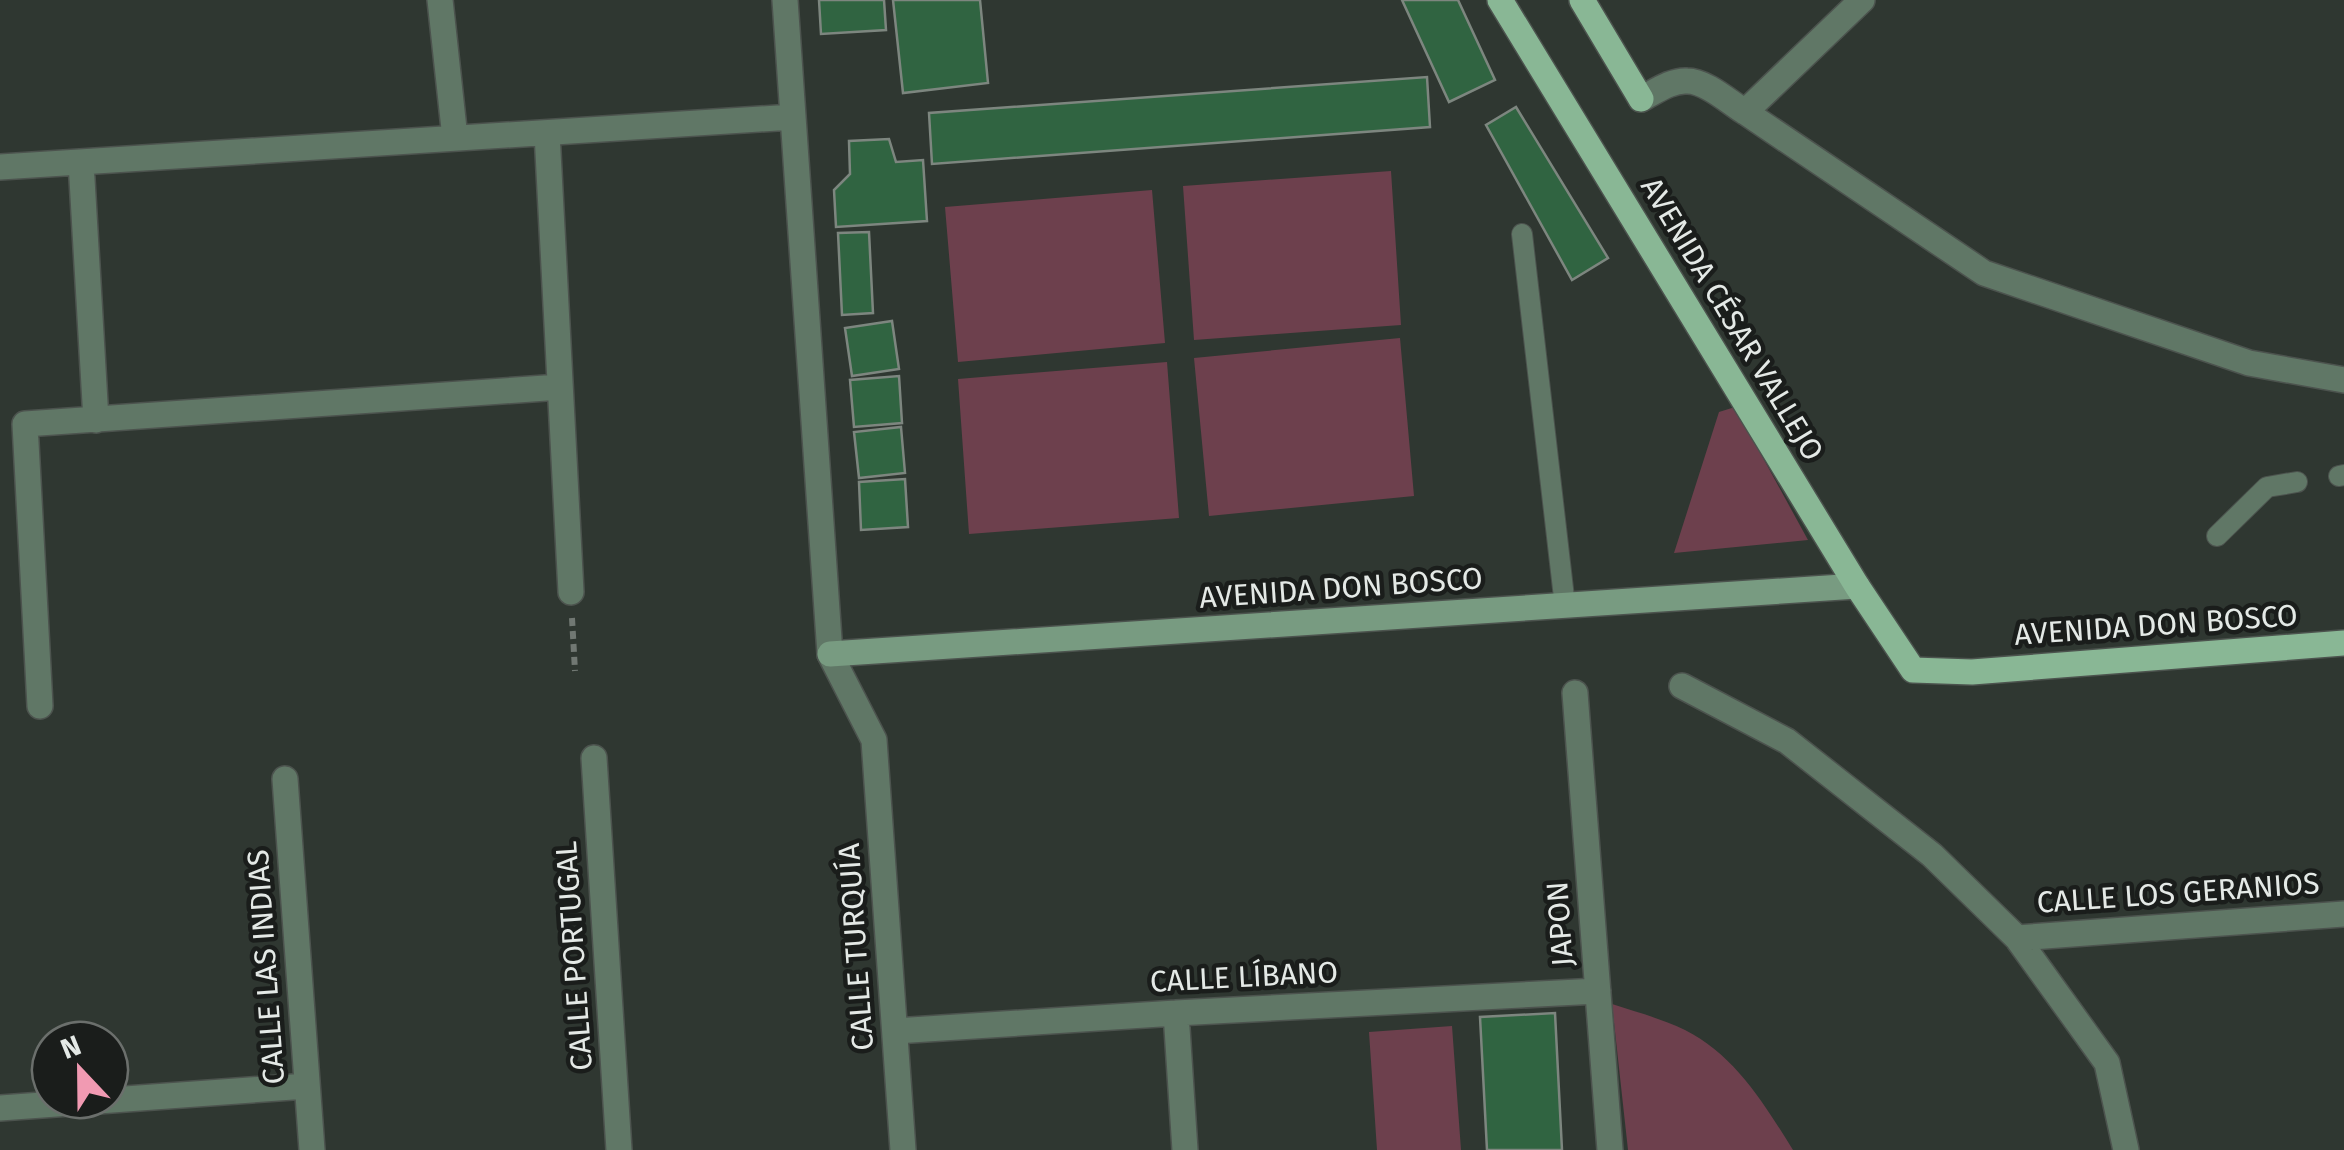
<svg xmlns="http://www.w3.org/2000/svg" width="2344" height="1150" font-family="'Fira Sans',sans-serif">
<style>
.green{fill:#6d404d}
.building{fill:#306441;stroke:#7d867f;stroke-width:2.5}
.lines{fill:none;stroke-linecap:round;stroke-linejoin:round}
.service-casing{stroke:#4c534e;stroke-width:22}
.minor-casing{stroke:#4c534e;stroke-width:28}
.secondary-casing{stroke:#4c534e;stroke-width:28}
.primary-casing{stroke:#4c534e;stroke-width:28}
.path{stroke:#717873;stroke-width:6;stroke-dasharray:8 5;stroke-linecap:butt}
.service{stroke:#607766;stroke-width:20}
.minor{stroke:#607766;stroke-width:25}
.secondary{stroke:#789b81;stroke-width:25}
.primary{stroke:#89b795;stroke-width:25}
.labels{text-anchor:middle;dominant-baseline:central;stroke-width:9;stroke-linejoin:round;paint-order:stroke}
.street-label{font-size:30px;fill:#e4e9e6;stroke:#1a1d1b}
</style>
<rect width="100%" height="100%" fill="#2f3731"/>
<path class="green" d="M1391 171 1401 325 1194 340 1183 186Z
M1152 190 1165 343 958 362 945 207Z
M1400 338 1414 496 1209 516 1194 358Z
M1167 362 1179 518 969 534 958 379Z
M1735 407 1808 540 1674 553 1719 412Z
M1612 1004C1637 1012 1662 1019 1685 1030 1735 1055 1765 1105 1793 1150H1628Z
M1452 1026 1461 1150H1377L1369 1032Z"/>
<path class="building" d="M819 0H884L886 30 821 34Z
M893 0H980L988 83 903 93Z
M1402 0H1458L1495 80 1449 102Z
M1427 77 1430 127 932 164 929 113Z
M1516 107 1608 258 1572 280 1486 125Z
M889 139 896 162 923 160 927 221 836 227 834 190 850 174 849 141Z
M869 232 873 313 842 315 838 233Z
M892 321 899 369 852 376 845 328Z
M899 376 902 423 854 427 850 380Z
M901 427 905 473 859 478 854 432Z
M905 479 908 527 861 530 859 482Z
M1555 1013 1562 1150H1487L1480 1017Z"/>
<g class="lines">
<defs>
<path id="service" d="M1522 234 1565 606
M2339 476 2344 475
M2217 536 2267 487 2297 482"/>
<path id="minor" d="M440 0 455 138
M785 0 830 654 874 740 903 1150
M1641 99C1655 92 1671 80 1687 81 1706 81 1729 102 1745 112L1984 273 2249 363 2344 380
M1745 112 1862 0
M547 133 571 592
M81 162 96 420
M0 167 793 117
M1682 686 1787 741 1932 855 2017 938 2107 1063 2126 1150
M1575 693 1610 1150
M40 706 25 424 560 387
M594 758 619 1150
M285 779 312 1150
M2017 938 2344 914
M1176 1013 1185 1150
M895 1031 1176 1013 1598 991
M0 1108 307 1086"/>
<path id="secondary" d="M830 654 1857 586"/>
<path id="primary" d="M1500 0 1857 586 1913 670 1972 672 2344 643
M1582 0 1641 99"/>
</defs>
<use href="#service" class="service-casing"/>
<use href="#minor" class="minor-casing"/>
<use href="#secondary" class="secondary-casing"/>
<use href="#primary" class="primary-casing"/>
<path class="path" d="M572 618 575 671"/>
<use href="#service" class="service"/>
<use href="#minor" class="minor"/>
<use href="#secondary" class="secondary"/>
<use href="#primary" class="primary"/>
</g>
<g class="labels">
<g class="street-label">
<text transform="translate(1732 319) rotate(59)">AVENIDA CÉSAR VALLEJO</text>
<text transform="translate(1341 588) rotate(-4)">AVENIDA DON BOSCO</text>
<text transform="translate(2156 625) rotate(-4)">AVENIDA DON BOSCO</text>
<text transform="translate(2178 893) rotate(-4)">CALLE LOS GERANIOS</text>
<text transform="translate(1560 924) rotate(-94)">JAPON</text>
<text transform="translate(856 947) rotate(-94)">CALLE TURQUÍA</text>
<text transform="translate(574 956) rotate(-94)">CALLE PORTUGAL</text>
<text transform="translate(266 967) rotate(-94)">CALLE LAS INDIAS</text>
<text transform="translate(1244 977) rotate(-3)">CALLE LÍBANO</text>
</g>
</g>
<g transform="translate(80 1070) rotate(338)"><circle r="48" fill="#1a1d1b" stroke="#6b6f6c" stroke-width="2.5"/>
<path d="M0-8L18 38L0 25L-18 38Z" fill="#f19ab2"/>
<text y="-15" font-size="28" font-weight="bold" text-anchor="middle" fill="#e4e9e6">N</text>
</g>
</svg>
